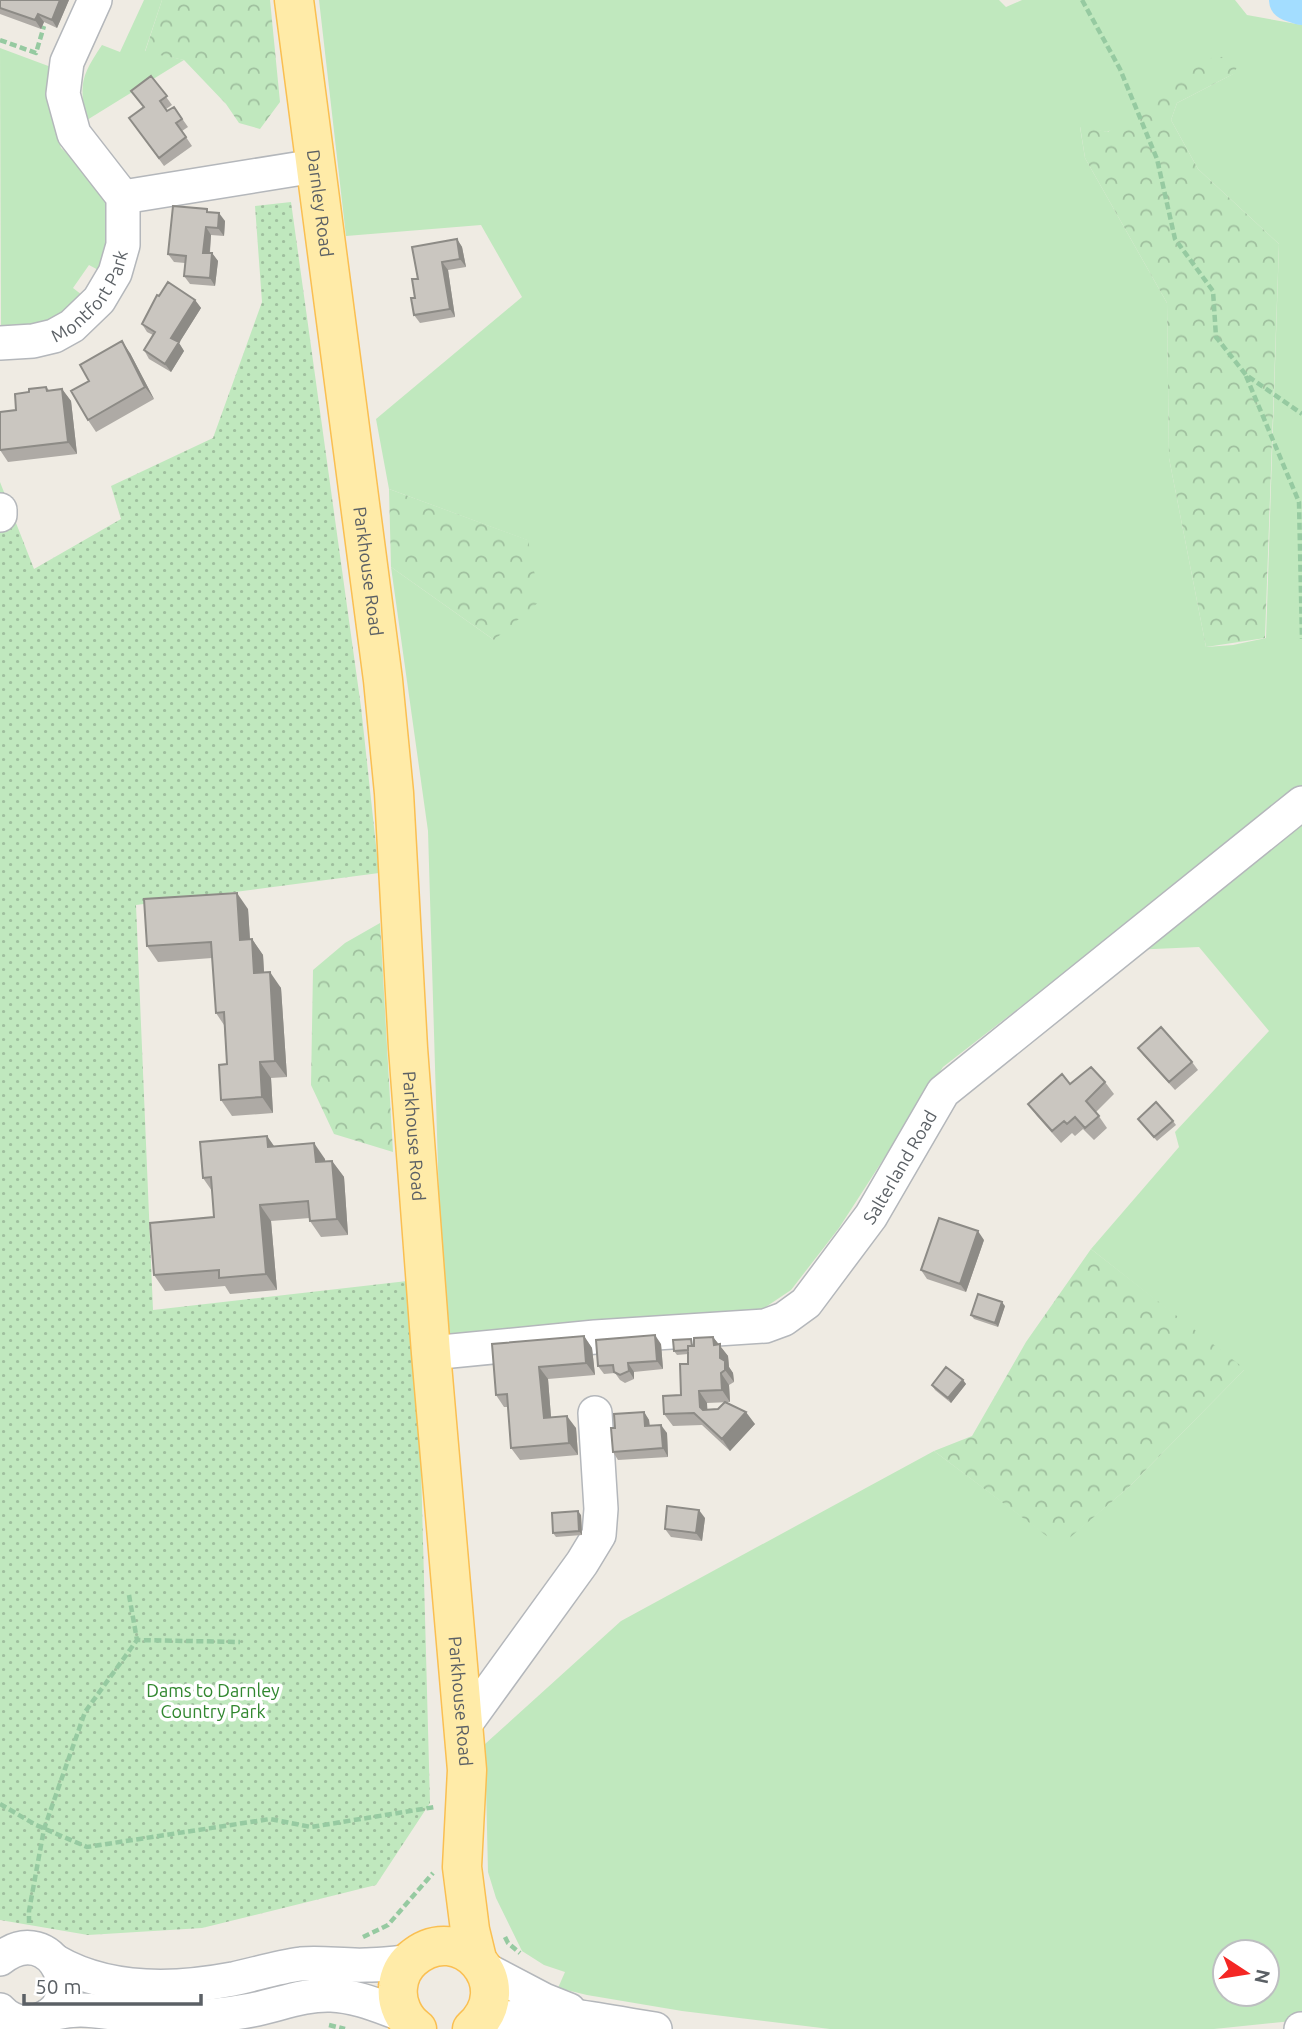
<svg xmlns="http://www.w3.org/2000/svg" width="1302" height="2029" font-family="Ubuntu,sans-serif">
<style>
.grass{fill:#c0e8be;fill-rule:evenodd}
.forest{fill:url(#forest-crowns)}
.park{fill:url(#park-dots)}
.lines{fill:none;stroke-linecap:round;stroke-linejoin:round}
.river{stroke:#a3ddff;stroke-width:42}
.minor-casing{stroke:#b4b7bb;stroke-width:36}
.major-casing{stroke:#fabf51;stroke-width:41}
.path{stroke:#96caa1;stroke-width:4.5;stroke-dasharray:7 3.5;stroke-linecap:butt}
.minor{stroke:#fff;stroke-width:33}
.major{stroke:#ffeba8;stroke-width:38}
.wall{fill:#aeaaa5}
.shaded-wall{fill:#8d8b86}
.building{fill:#cac6c0;stroke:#8d8b86;stroke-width:2}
.labels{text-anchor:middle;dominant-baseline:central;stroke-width:7;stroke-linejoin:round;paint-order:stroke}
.street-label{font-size:18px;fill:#5b6065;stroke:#fff}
.park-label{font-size:18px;fill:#31872f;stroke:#fff}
</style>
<defs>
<pattern id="forest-crowns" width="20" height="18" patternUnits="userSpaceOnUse" patternTransform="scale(1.75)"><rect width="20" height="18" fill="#c0e8be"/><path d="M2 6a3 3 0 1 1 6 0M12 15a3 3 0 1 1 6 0" fill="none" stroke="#9fbf9e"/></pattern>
<pattern id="park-dots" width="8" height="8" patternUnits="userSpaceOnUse" patternTransform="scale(1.75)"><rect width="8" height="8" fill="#c0e8be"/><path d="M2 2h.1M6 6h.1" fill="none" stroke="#9fbf9e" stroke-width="1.8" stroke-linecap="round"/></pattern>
</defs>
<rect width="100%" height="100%" fill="#efebe3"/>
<path class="grass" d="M144 0H162L145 51 184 60 87 120C78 84 82 75 102 45L120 52Z
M319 0H999L1006 7 1022 0H1235L1247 15 1302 25V788L943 1067 839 1228 791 1290 754 1315 443 1336 428 831 391 567 494 640 527 540 389 489 376 419 522 297 481 225 346 236ZM1235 73 1177 103 1171 120 1198 169 1279 244 1266 638 1233 645 1206 647 1169 458 1167 303 1085 158 1080 127 1107 132Z
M0 48 51 67 50 111 61 148 87 171 111 202 112 244 102 272 89 265 73 288 86 298 35 331 1 330Z
M1302 812V2020L1214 2029H830L682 2011 587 1995 558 1988 565 1972 544 1965 522 1951 496 1898 488 1872 485 1744 621 1621 934 1451 1060 1545 1129 1487 1244 1370 1091 1249 1179 1147 1175 1132 1269 1031 1199 947 1131 950ZM1225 1952H1267V1994H1225Z"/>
<path class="forest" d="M162 0H270L280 102 260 129 239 123 226 104 184 60 145 52Z
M1240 55 1235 73 1177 103 1171 120 1198 169 1279 244 1265 638 1206 647 1169 458 1167 303 1085 158 1080 126 1108 132 1192 60Z
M389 489 528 540 540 601 494 640 391 567Z
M380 923 393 1152 334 1134 311 1085 313 970 345 943Z
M1091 1249 1245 1369 1129 1487 1060 1546 934 1451 972 1436 1026 1342Z"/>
<path class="park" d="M291 202 361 707 379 873 136 905 153 1310 416 1280 430 1803 376 1885 202 1928 88 1935 0 1920V482L34 569 121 519 111 486 213 438 262 302 255 206Z"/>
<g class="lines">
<path class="river" d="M1290 0 1302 4"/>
<defs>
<g id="minor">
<path d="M123 197 315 166"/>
<path id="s1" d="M0 343 33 341 54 336 72 326 99 300 115 273 123 245V197L74 134 63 94 67 62 95 0"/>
<path d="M0 510V515"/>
<path id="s2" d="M431 1353 595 1337 765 1326 784 1319 806 1303 871 1216 943 1092 1302 803"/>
<path d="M464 1726 582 1563 599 1535 601 1509 595 1413"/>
<path d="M0 1959C53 1916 93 2008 35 2021 22 2024 9 2020 0 2010"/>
<path d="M55 1961C108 1992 175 1990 233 1979 256 1974 278 1967 301 1964 323 1962 344 1966 366 1965 380 1965 394 1963 408 1962"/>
<path d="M483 1968 544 2000 569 2010"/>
<path d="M49 2015C81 2004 106 2014 139 2016 177 2019 215 2017 252 2010 278 2005 304 1994 331 1995 357 1996 381 2007 404 2015"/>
<path d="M474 2027C489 2023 505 2018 521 2016 566 2010 611 2023 655 2029"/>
<path d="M1301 2029H1302"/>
</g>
<g id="major">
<path id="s3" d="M294 0 383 680 394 793 408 1048 431 1353 467 1770 462 1867 470 1930 477 1959"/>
<path d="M417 2029C404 2020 396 2003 398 1987 399 1976 404 1966 412 1959 460 1917 521 1986 472 2029"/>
</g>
</defs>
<use href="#minor" class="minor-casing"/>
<use href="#major" class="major-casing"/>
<path class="path" d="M1082 0 1120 69 1157 159 1175 239 1213 291 1216 337 1246 375 1302 414
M0 40 36 53 44 26
M1246 376 1299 502 1302 639
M129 1595 137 1640
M0 1804 36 1825 87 1847 270 1819 311 1827 435 1807
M29 1923V1911L44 1829 85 1712 137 1640 240 1642
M363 1937 388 1925 433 1873
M505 1937 508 1943 520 1953
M329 2025 345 2029"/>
<use href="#minor" class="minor"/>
<use href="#major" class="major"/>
</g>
<path class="wall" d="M0 0H69L57 28 44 22 41 29 0 14Z
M151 76 172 105 166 109 167 111 174 107 188 127 182 131 192 146 164 166 129 118 144 107Z
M209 212 225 221 224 236 211 235 210 253H212L218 261 215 286 190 284 184 276 185 263 174 262 168 254Z
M457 239 462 247 466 267 448 270 455 317 420 323 414 315 418 279Z
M159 296 195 300 201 308 179 343 184 351 171 372 149 359 144 350 153 335 147 332 142 324Z
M130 353 154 399 96 432 88 420 89 381Z
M46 387 49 390 62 389 71 401 77 454 8 462 0 450V412L16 410 29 392Z
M248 909 250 939H252L263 955 264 972 281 988 287 1077 271 1078 273 1113 232 1116 221 1100 227 1064 224 1025 216 1013 212 958 158 962 147 946Z
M1138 1048 1192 1062 1198 1070 1175 1090 1144 1056Z
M1105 1082 1114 1094 1096 1112 1107 1128 1094 1140 1083 1129 1075 1136 1072 1133 1061 1143 1037 1116 1028 1104 1070 1084Z
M1138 1119 1173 1121 1176 1125 1157 1141Z
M267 1136 274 1146 325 1159V1161H332L344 1177 348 1235 321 1237 310 1221V1218L271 1221 277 1290 230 1294 225 1286 165 1291 154 1275 214 1217 212 1191 203 1178Z
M984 1240 966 1292 927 1279 921 1270Z
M1005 1306 998 1327 974 1319 971 1315Z
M584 1336 592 1348 595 1375 548 1379 551 1417 576 1428 578 1455 520 1460 511 1448 508 1407H504L496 1395Z
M713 1337 728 1356 729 1367 733 1373 734 1382 729 1385 730 1402 707 1403V1410L755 1424 730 1451 702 1425 673 1426 664 1414 681 1395 688 1364V1354L677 1355 674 1351Z
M661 1344 663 1369 634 1372V1379L625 1383 620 1380 615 1373 604 1374 598 1366Z
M963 1380 966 1384 951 1403 935 1390 932 1385Z
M644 1412 649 1420 650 1426 667 1433 668 1457 618 1460 613 1452 615 1428Z
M581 1515 582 1535 556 1537 553 1533Z
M705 1518 702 1541 671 1537 665 1529Z"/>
<path class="shaded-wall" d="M60 0H69L57 28 52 20Z
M38 14 44 22 41 29 35 20Z
M219 213 225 221 224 236 218 228Z
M206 227 211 235 209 261 203 253Z
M457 239 462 247 466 267 460 259Z
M212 253 218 261 215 286 210 278Z
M442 262 448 270 455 317 450 309Z
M195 300 201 308 179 343 184 351 171 372 165 364 171 338Z
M122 341 130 353 154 399 145 387Z
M62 389 71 401 77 454 68 442Z
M237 893 248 909 251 956 240 940Z
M252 939 263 955 265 989 254 973Z
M270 972 281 988 287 1077 275 1061Z
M260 1062 271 1078 273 1113 262 1097Z
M267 1136 278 1152 268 1147Z
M314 1143 325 1159 327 1178 316 1162Z
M332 1161 344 1177 348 1235 337 1219Z
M260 1205 271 1221 277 1290 266 1274Z
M978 1231 984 1240 966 1292 960 1284Z
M1002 1302 1005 1306 998 1327 995 1323Z
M655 1335 661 1344 663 1369 657 1361Z
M584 1336 592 1348 595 1375 586 1363Z
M713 1337 728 1356 729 1367 733 1373 734 1382 725 1370 714 1345Z
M628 1363 634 1372V1379L629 1371Z
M539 1367 548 1379 552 1430 544 1418Z
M721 1373 729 1385 730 1402 722 1390Z
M963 1380 966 1384 951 1403 948 1398Z
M699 1391 707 1403 708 1419 700 1407Z
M644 1412 649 1420 650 1434 645 1426Z
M746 1412 755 1424 730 1451 722 1439Z
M567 1416 576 1428 578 1455 569 1443Z
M661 1425 667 1433 668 1457 663 1448Z
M699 1510 705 1518 702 1541 696 1533Z
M578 1511 581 1515 582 1535 579 1531Z"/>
<path class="building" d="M0 0H60L52 20 38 14 35 20 0 8Z
M151 76 167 96 160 101 167 111 174 107 182 119 176 123 186 137 159 158 129 118 144 107 131 91Z
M173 206 207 209V212L219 213 218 228 206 227 203 253H212L210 278 184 276 186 256 168 254Z
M457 239 460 259 442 262 450 309 414 315 411 298H415L412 279H418L412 247Z
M168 282 195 300 171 338 179 342 165 364 144 350 155 332 142 324 157 295 159 296Z
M122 341 145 387 88 420 71 391 89 381 80 365Z
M46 387 47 391 62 389 68 442 0 450V412L16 410 15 394 29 392V389Z
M237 893 240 940 252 939 254 973 270 972 275 1061 260 1062 262 1097 221 1100 219 1065 227 1064 224 1012 216 1013 211 942 147 946 144 899Z
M1161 1027 1192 1062 1169 1082 1138 1048Z
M1091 1067 1105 1082 1086 1101 1099 1116 1085 1128 1075 1117 1067 1124 1064 1121 1052 1131 1028 1104 1062 1074 1070 1084Z
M1156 1102 1173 1121 1154 1137 1138 1119Z
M267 1136 268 1147 314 1143 316 1162 332 1161 337 1219 310 1221 308 1201 260 1205 266 1274 219 1278V1270L154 1275 150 1223 214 1217 211 1177 203 1178 200 1142Z
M939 1218 978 1231 960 1284 921 1270Z
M978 1294 1002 1302 995 1323 971 1315Z
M655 1335 657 1361 628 1363 629 1371 620 1375 614 1372 613 1365 598 1366 596 1340Z
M584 1336 586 1363 539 1367 544 1418 567 1416 569 1443 511 1448 507 1394 496 1395 492 1344Z
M713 1337 714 1345 720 1344V1358L725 1361V1370L721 1373 722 1390 699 1391 700 1407 703 1410 718 1409 725 1402 746 1412 722 1439 694 1413 664 1414 663 1396 681 1395 680 1364H688V1346H694V1338Z
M691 1339 692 1346H688V1350L674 1351 673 1340Z
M946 1367 963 1380 948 1398 932 1385Z
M644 1412 645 1426 661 1425 663 1448 613 1452 611 1428H615L614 1414Z
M667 1506 699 1510 696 1533 665 1529Z
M578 1511 579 1531 553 1533 552 1513Z"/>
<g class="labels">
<g class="street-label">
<text stroke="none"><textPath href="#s3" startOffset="205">Darnley Road</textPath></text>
<text stroke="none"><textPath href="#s1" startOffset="110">Montfort Park</textPath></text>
<text stroke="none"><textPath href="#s3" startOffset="576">Parkhouse Road</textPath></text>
<text stroke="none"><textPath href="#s3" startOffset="1143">Parkhouse Road</textPath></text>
<text stroke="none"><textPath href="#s2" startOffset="548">Salterland Road</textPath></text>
<text stroke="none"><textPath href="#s3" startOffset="1710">Parkhouse Road</textPath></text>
</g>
<g class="park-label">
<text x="213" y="1690">Dams to Darnley<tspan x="213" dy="21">Country Park</tspan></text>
</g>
</g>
<g transform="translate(1246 1973) rotate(102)"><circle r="33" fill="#ffffff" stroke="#bdbfc1" stroke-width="2"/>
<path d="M0-5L12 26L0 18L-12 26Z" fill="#f42724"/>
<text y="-10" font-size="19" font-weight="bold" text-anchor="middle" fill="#5b6065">N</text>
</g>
<path d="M24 1994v10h177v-10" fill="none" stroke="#5b6065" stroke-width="3.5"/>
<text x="35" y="1994" font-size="21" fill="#5b6065" stroke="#ffffff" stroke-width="5" paint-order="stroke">50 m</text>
</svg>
